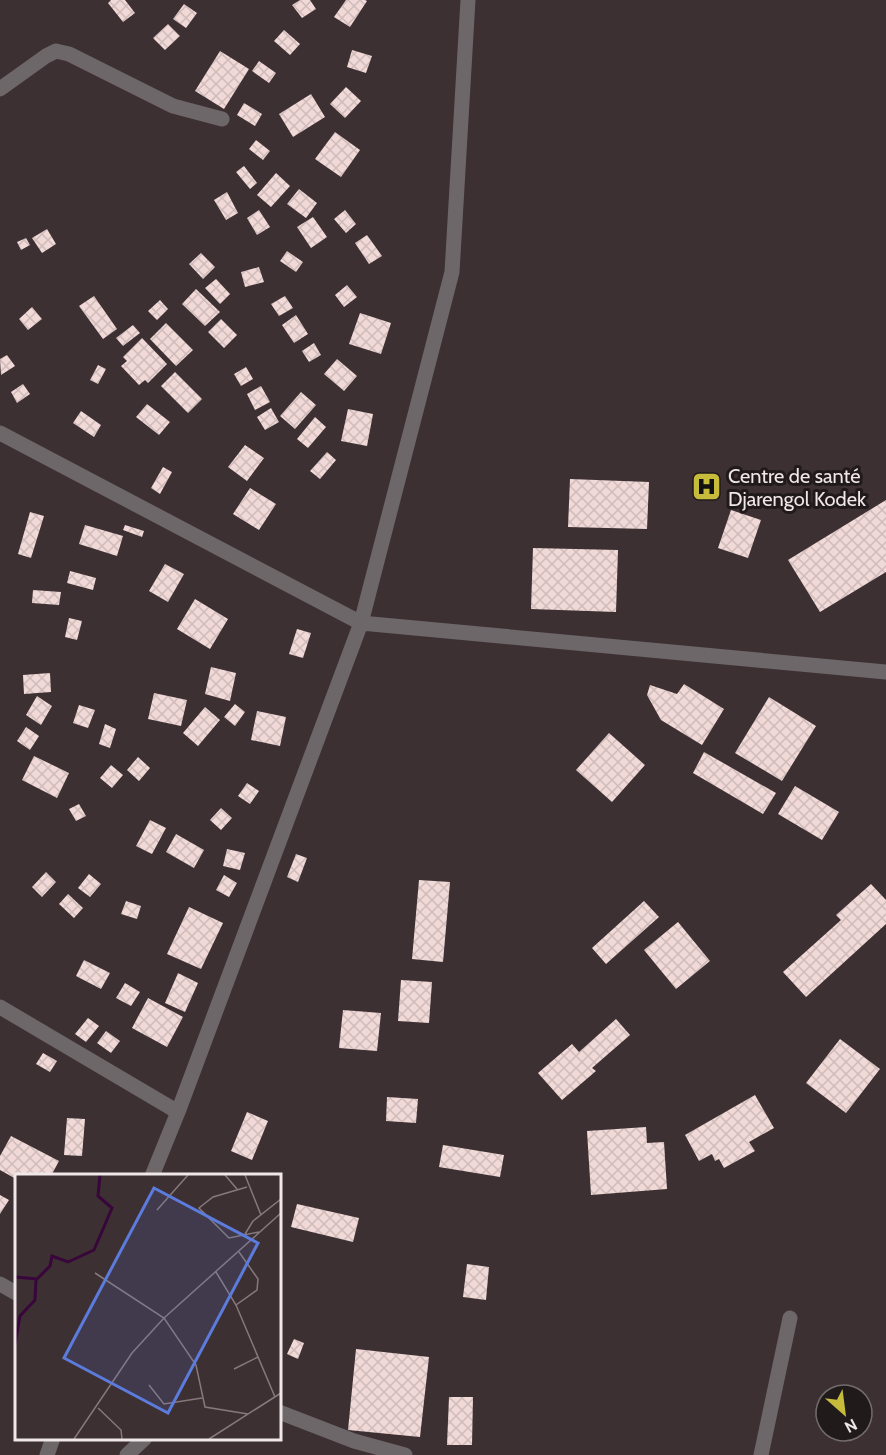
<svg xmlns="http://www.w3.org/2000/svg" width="886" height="1455" font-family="Cabin,sans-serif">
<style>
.building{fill:url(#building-cross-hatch)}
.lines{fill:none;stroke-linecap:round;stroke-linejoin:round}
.street{stroke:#6d676a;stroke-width:15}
.labels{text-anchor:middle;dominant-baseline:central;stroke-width:6;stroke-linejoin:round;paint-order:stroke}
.poi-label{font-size:20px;fill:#f0e7e8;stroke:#201a1b;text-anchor:start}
.inset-river{fill:none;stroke:#38063a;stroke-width:3}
.inset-road{fill:none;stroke:#85797b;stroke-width:1.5}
.view{fill:#5c7cdd;fill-opacity:0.15;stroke:#5c7cdd;stroke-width:3}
.inset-edge{fill:none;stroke:#f0e7e8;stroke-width:3}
</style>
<defs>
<pattern id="building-cross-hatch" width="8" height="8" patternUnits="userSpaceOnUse" patternTransform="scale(1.5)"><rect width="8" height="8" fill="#f0d9d7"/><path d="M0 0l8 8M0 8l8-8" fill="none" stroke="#cebbba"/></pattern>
</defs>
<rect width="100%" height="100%" fill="#3d3033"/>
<path class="building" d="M111 0H125L135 13 123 22 108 3Z
M300 0H310L316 9 302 18 292 5Z
M346 0H365L367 1 350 27 334 17Z
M184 4 197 13 186 28 173 19Z
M168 24 180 36 165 50 153 38Z
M284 30 300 44 290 55 274 41Z
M352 50 372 56 366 73 347 67Z
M220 51 249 69 224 109 195 91Z
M259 61 276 73 269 83 252 71Z
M346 87 361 101 345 118 330 104Z
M311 94 325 117 293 137 279 114Z
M244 103 262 114 255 126 237 115Z
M335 132 360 150 341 177 315 159Z
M256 140 270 151 263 160 249 149Z
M244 166 257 183 250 189 236 172Z
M276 173 290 186 271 207 257 195Z
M299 189 317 203 306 218 287 204Z
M227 192 238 213 226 220 214 200Z
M259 210 270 227 257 235 247 218Z
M345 210 356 224 346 233 334 219Z
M313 217 327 237 311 248 297 227Z
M47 229 56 244 42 253 32 238Z
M367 235 382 256 369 264 355 243Z
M26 238 30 245 21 250 17 242Z
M287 251 303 262 296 272 280 261Z
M201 253 215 267 203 279 189 264Z
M259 267 264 282 245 287 241 272Z
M216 279 230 294 220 304 205 288Z
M347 285 357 297 344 307 335 295Z
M196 289 220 312 205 326 182 304Z
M94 296 117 329 103 339 79 306Z
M285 296 293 308 279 316 271 304Z
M160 300 168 309 157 320 148 311Z
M32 307 42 319 28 330 19 319Z
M360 313 391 323 381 354 349 344Z
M296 315 308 334 294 343 282 325Z
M221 319 237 335 224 348 208 332Z
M166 323 193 350 176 366 150 339Z
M133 325 140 333 123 346 116 338Z
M142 338 167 364 148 383 145 380 139 385 121 366 127 361 123 357Z
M314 343 321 355 309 362 302 351Z
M7 355 15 366 1 375 0 359Z
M337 359 357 376 344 391 324 374Z
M98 365 106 369 98 384 90 380Z
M246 367 253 379 241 386 234 374Z
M175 372 202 399 188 413 161 386Z
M23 384 30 394 17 403 11 392Z
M261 386 270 402 255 410 247 394Z
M301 392 316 405 295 429 280 416Z
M147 404 170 422 159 435 136 417Z
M271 408 279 422 265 430 257 417Z
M348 409 373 414 367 446 341 441Z
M81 411 101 425 94 437 73 423Z
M315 417 326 427 308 448 297 439Z
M245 445 264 458 247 481 228 467Z
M327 452 336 460 320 479 310 471Z
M163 467 172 472 160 494 151 488Z
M570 479 649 482 647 529 568 527Z
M250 488 276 504 259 530 233 514Z
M886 500V572L820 612 788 560Z
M731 510 761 520 748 558 718 548Z
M30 512 44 516 31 558 18 554Z
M85 525 123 536 117 556 79 544Z
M125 525 144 531 142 537 123 530Z
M533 548 618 550 616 612 531 609Z
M165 564 184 574 168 602 149 591Z
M70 571 96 578 93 590 67 583Z
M33 590 61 592 59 605 32 603Z
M195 599 228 619 210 649 177 629Z
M69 618 82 621 77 640 65 637Z
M297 629 311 633 303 658 289 654Z
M211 667 236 673 230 701 205 694Z
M50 673 51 692 24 694 23 675Z
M684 684 724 709 702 745 661 720 647 695 650 685 677 694Z
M154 693 187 700 181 726 148 719Z
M37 696 52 706 41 725 26 715Z
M769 697 816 726 782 781 735 753Z
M235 704 245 712 235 726 224 717Z
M79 705 95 710 88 728 73 723Z
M205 707 220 720 198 746 183 733Z
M257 711 286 717 280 746 251 740Z
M105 724 116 729 110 748 99 744Z
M26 727 39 736 30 750 17 741Z
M609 733 645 765 612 802 576 770Z
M704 752 776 793 763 814 693 773Z
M34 756 69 773 57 798 22 780Z
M138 757 150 768 139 781 127 770Z
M111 765 123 775 112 788 100 778Z
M247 783 259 791 250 804 238 796Z
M795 786 839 812 822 840 778 814Z
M79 804 86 816 76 821 69 809Z
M221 808 232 818 221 830 210 820Z
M150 820 166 828 152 854 136 846Z
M176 834 204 850 194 868 166 852Z
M227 849 245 853 240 870 223 866Z
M296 854 307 858 298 882 287 877Z
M46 872 56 882 42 897 32 887Z
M89 874 101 884 90 897 78 888Z
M224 875 237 883 229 897 216 890Z
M419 880 450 882 443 962 412 959Z
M871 884 886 900V924L806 997 783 972 841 920 836 915Z
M68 894 83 908 74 918 59 904Z
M126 901 141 906 137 919 121 914Z
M644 901 659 917 606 964 592 948Z
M189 907 223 923 201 969 167 954Z
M678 922 710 961 676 989 644 950Z
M84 960 110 973 101 989 76 976Z
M178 973 198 983 185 1012 165 1003Z
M401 980 432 982 429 1023 398 1021Z
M125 983 140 992 131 1006 116 998Z
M148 998 183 1017 167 1047 132 1028Z
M343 1010 381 1013 377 1051 339 1048Z
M88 1018 99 1026 86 1042 75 1034Z
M616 1019 630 1035 592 1068 596 1071 562 1100 538 1073 572 1044 579 1052Z
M106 1031 120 1041 111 1053 97 1043Z
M840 1039 880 1069 846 1113 806 1083Z
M43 1053 57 1061 50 1072 36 1064Z
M755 1095 774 1128 749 1142 755 1151 724 1168 719 1159 715 1161 712 1154 699 1161 685 1135Z
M387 1097 418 1099 416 1123 386 1121Z
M247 1112 268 1121 252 1160 231 1151Z
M67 1118 85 1119 82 1156 64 1155Z
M646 1127 647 1143 664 1142 667 1189 591 1195 587 1131Z
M11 1136 59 1161 51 1176H16V1179L0 1170V1156Z
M443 1145 504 1155 500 1177 439 1167Z
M0 1195 9 1200 0 1214Z
M297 1204 359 1218 353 1242 291 1227Z
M467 1264 489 1267 486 1300 463 1297Z
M294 1339 304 1343 298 1359 287 1354Z
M356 1349 429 1357 420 1437 348 1430Z
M449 1397H473L472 1445H447Z"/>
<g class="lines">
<path class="street" d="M0 89 46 56 56 51 69 54 173 106 222 119
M0 433 361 623 886 672
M0 1007 178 1112
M152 1176 178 1112 361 623 452 272 468 0
M0 1284 16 1293
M279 1412 354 1441 405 1455
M47 1455 53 1438
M127 1455 145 1438
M761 1455 790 1318"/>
</g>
<defs>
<symbol id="hospital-square" viewBox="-11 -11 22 22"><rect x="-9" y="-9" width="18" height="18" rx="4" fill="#c7bb3b" stroke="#201a1b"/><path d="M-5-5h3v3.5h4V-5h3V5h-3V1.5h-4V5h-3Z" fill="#111"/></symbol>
</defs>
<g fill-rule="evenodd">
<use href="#hospital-square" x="690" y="470" width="33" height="33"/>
</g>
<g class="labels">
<g class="poi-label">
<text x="728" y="476">Centre de santé<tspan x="728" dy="23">Djarengol Kodek</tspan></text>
</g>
</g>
<g transform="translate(15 1174)">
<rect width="266" height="266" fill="#3d3033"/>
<path class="inset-river" d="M0 103 22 105 35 92 37 82 53 88 79 76 97 34 83 22 85 1M0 170 5 142 20 126 21 106"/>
<path class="inset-road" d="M210 1 222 15M230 1 246 41M232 13 198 23 184 34 214 64 244 58M142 36 173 1M230 60 238 47 266 25M201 98 221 131 260 223M80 99 149 144 181 191 190 233 233 240M221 131 242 116 243 105 224 78M219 195 243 183M134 211 149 230 187 224M83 234 106 256 107 265M59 265 117 179 149 144 266 39M194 265 266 219"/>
<path class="view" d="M139 14 243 69 153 239 49 184Z"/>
<rect width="266" height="266" class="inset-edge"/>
</g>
<g transform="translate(844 1413) rotate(152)"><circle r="28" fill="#201a1b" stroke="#736c6d" stroke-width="1.5"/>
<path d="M0-4.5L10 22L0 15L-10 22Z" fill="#c7bb3b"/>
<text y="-9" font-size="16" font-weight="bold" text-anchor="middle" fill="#f0e7e8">N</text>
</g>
</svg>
